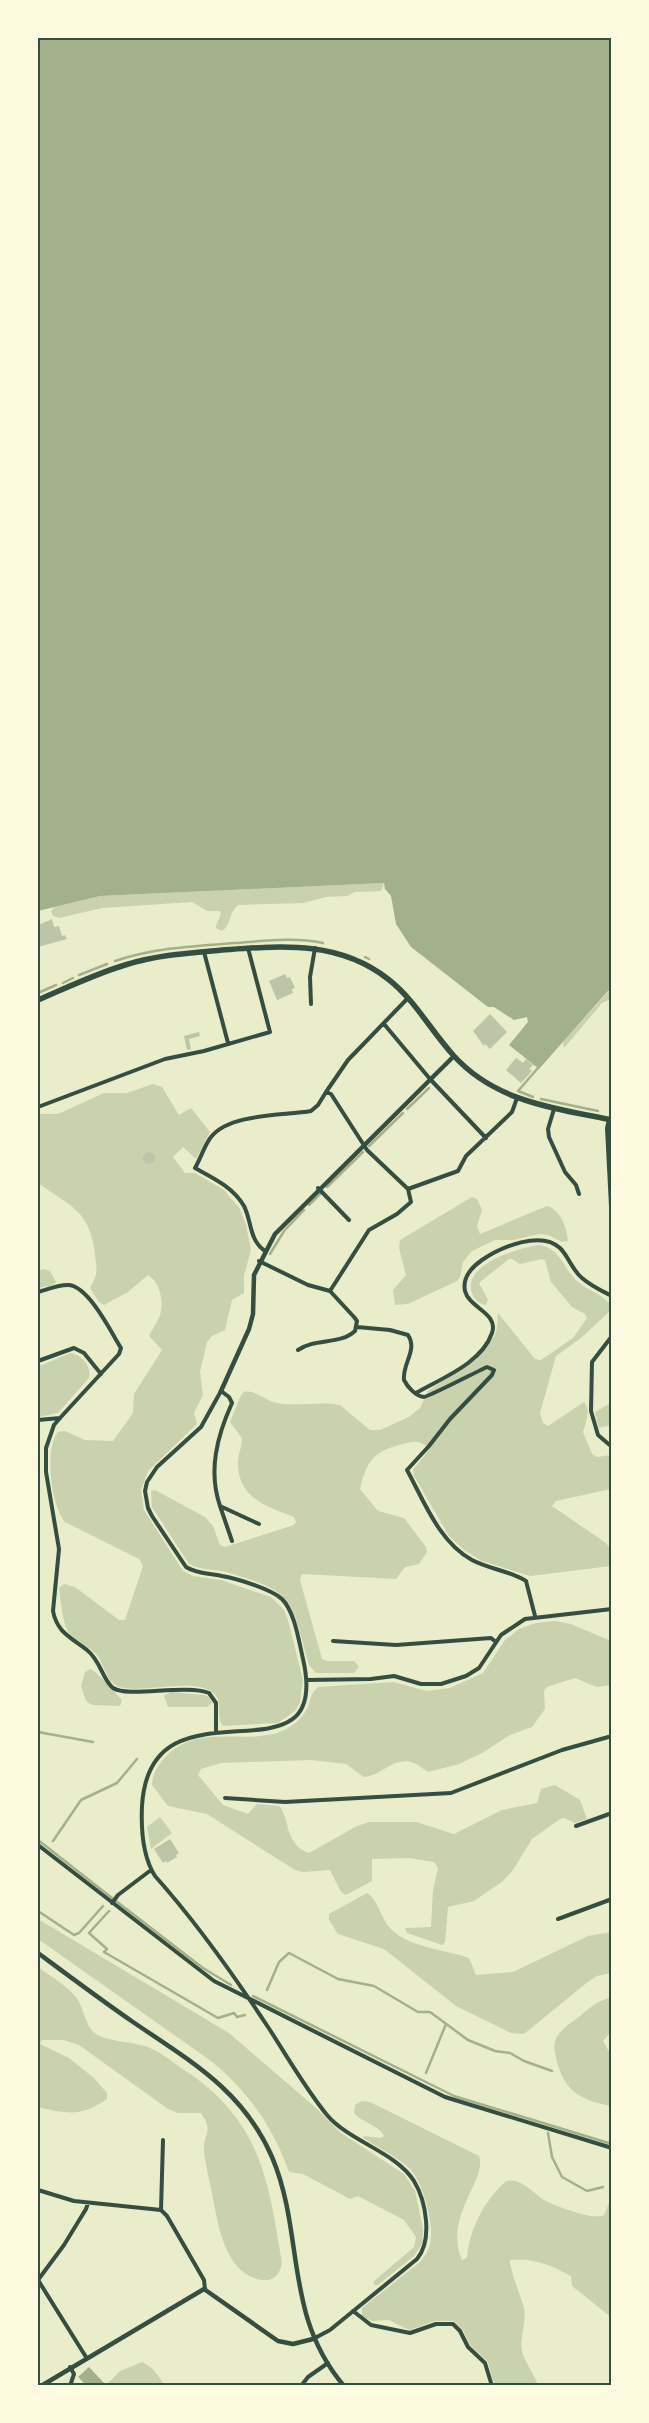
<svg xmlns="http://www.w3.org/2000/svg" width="649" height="2423" font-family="'Roboto Serif',serif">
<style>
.green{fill:#cad2ad}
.water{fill:#a3b18a}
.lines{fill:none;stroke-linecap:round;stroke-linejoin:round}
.stream{stroke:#a3b18a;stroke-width:2.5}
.building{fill:#bcc5a7}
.minor{stroke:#344e41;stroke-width:4}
.tertiary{stroke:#344e41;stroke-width:4.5}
.primary{stroke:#344e41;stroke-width:5.5}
.neatline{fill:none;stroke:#344e41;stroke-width:2}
</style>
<rect width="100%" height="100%" fill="#e9edc9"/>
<path class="green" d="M384 883 381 891 355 892 347 896 326 897 303 903 238 905C229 912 231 925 222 931L216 928C216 922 222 917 220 911H207L192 902 102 908 59 918 53 916 51 911 55 907 100 896Z
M608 992H611V999L602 1003 564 1048 563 1042Z
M153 1084 162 1087 179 1115 191 1108 210 1132 196 1159 183 1147 173 1157 185 1173H195L224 1190 240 1209 246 1225 251 1250 244 1276V1293L232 1300 225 1330 212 1336 207 1342 200 1372 203 1395 194 1413 197 1424 148 1471 141 1490 144 1510 183 1571 193 1576 221 1580 271 1597 284 1610 288 1620 303 1680 300 1702 295 1711 278 1723 223 1726C214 1716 225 1701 212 1692 190 1676 130 1698 114 1684 105 1677 104 1663 96 1654 89 1646 79 1643 72 1636 62 1628 61 1600 59 1588L64 1584 75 1587 119 1620H125L143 1566 139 1559 65 1522C51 1505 44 1450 58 1432L65 1431 85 1440 113 1441 133 1413 134 1394 162 1350 149 1336C152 1329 158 1322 160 1315 164 1301 160 1282 148 1275L128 1292 104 1305 99 1302 90 1288C98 1274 97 1271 95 1255 91 1211 70 1206 38 1183V1114H58L104 1093H127Z
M472 1197 477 1199 482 1210 477 1226 480 1234 547 1206C561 1210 567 1228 568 1241L562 1242 548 1235 539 1234 513 1240H495L472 1251 463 1262 460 1277 457 1281 408 1304 395 1305 393 1290 406 1275 399 1248 400 1240Z
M539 1245C561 1248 563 1269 578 1282 587 1290 602 1294 610 1304L609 1312 581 1338 556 1356 540 1413 543 1423 548 1426 584 1402C591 1411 586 1422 583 1432L592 1454 597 1457 611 1455V1489L556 1501 552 1506 606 1543 610 1549 611 1566 530 1576 482 1561 464 1550 449 1536 414 1476 413 1470 428 1451 425 1445C417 1440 411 1442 403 1444 374 1451 367 1460 360 1489L378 1511 404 1518 426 1547 427 1552 419 1564 405 1567 396 1579 302 1574 300 1580 322 1659 328 1661H354L359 1667 354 1673H316L309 1665C291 1599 296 1592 226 1572 213 1569 200 1570 189 1564L152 1507 151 1491 155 1490 205 1517 213 1526 220 1545 225 1547 294 1525 296 1522 294 1517C267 1506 239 1499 238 1465 237 1456 242 1448 242 1438L230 1422 241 1395 244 1392C255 1389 265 1401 277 1403 297 1407 319 1401 340 1405L370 1430H380L409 1417 420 1408 428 1391 478 1358 495 1335 497 1328 498 1313 535 1359 541 1360 573 1338 587 1318 585 1314 572 1307 551 1282 545 1260 542 1259 520 1264 512 1259H509L479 1283 488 1300 486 1305C479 1304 474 1299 472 1293 462 1264 519 1248 539 1245Z
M43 1269 50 1271 56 1282 53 1285 38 1288V1271Z
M70 1353C82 1355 92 1366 89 1378L58 1413 38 1417V1365H42Z
M611 1403V1425L599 1428 595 1412Z
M555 1621 571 1624 611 1641V1685L597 1687 575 1678 547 1687 544 1691 545 1709 532 1727 510 1735 482 1753 459 1764 428 1772C423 1769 419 1765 414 1763 395 1755 381 1776 364 1777L346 1764 311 1760 221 1763 201 1769 198 1775 223 1805 248 1814 257 1804 279 1806C290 1817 284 1845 309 1853L357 1826 369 1822H416L454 1834 502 1810 537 1803 541 1789 555 1785 580 1800 587 1819 575 1823 564 1818 560 1819 532 1839 513 1870 503 1881 474 1901 448 1907 445 1942 442 1945 407 1933 405 1928 431 1927 433 1890 438 1868 434 1862 409 1858 372 1859V1881L346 1895 341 1892 330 1870 303 1872 295 1870 207 1814 168 1806 152 1785C152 1776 157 1767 162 1761 195 1720 244 1747 282 1731 294 1726 305 1716 309 1704 311 1697 312 1692 318 1687L393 1682 427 1691 450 1688 483 1673 505 1640 519 1629 536 1623Z
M90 1669C97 1671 116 1694 122 1700L120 1706 92 1705 86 1701 81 1686 85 1672Z
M171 1692 203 1695 208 1696 212 1703 207 1707H168L164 1696Z
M160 1817 172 1833 151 1849 147 1827Z
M367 1893C379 1900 381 1921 393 1931 414 1949 445 1949 469 1958L476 1975 513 1972 588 1936 611 1932V1973L597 1976 589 1981 524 2034 511 2033 456 2006 384 1949 338 1934 329 1920V1914Z
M38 1919 229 2033 316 2108 341 2133 404 2174 415 2191 417 2200 423 2229 422 2244 414 2256 378 2285H374V2281L414 2247 416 2237 404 2220 358 2196 350 2199 303 2174 289 2172C273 2127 248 2091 211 2061L38 1939Z
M38 1967C50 1976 66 1985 76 1997 84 2007 85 2027 96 2034 111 2043 134 2041 150 2048 164 2054 176 2065 189 2073 262 2124 268 2181 282 2262 281 2273 274 2282 262 2280 224 2274 218 2224 212 2193 209 2180 206 2166 204 2152 202 2134 215 2134 201 2113H178L168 2109 79 2045 63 2040H42L40 2044 69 2058 94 2078 107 2093V2099C81 2117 67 2114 38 2107Z
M611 1998V2032L603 2041 611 2055V2106C579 2100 563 2090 556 2057 554 2049 553 2042 558 2035 563 2028 572 2022 579 2017 589 2008 598 2000 611 1998Z
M362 2101 370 2102 479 2156C488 2179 443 2216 462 2260L467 2258C469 2229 485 2200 506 2181 520 2177 533 2193 544 2200 556 2206 593 2221 604 2215L611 2199V2317L572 2286 571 2276C553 2266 532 2257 510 2260 509 2268 521 2296 524 2308 527 2322 519 2337 522 2351 524 2361 534 2374 538 2385H496L493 2380 488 2362 470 2345 463 2330 454 2321H435L409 2330 389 2320 372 2321 362 2316V2308L420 2262C426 2255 431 2247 431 2237 432 2218 423 2182 409 2168 396 2156 378 2148 363 2138L364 2136 381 2138 384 2136C380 2126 361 2122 354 2113L355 2105Z
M142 2362 152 2368 165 2385H106L120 2371Z"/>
<path class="water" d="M38 38H611V991H608L539 1069 509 1045 528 1022 527 1017 514 1020 494 1007H488L411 947 396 924 391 896 385 889 384 883 100 896 38 911Z
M89 2367 105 2384 103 2385H86L78 2377Z"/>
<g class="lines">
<path class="stream" d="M365 957 369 959
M115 961C154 948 194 946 235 943 264 941 294 937 323 943
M79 975 107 964
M63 983 73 978
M38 993 56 985
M533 1097 518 1091 538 1068
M541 1099 598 1111
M407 1109 429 1088
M369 1146 403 1113
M327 1187 363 1152
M309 1205 320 1194
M270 1254 284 1231 304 1210
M38 1732 93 1742
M38 1840 112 1898
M53 1841 81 1800 117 1783 137 1759
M116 1901 203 1968 231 1985
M38 1911 74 1935 79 1933 103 1906
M109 1911 89 1933 107 1949 104 1952 218 2018 234 2013 237 2017 245 2015
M267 1990 279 1962 289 1953 338 1979 374 1986 418 2012H430L468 2040 495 2051 510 2053 524 2061 552 2071
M253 1996 454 2096 612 2144
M426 2073 446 2024
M548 2133 552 2157 562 2177 587 2191 603 2187"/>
</g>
<path class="building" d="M52 919 54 927 59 926 62 936 65 935 67 939 38 947V925Z
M285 974 287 978 290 977 295 988 292 989 293 993 277 1000 269 981Z
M490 1014 507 1032 490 1049 485 1044 484 1046 473 1031Z
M199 1032 200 1036 189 1039 191 1049 187 1050 184 1036Z
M516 1058 523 1063 526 1059 533 1065 529 1069 532 1071 521 1083 506 1070Z
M143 1158a6 6 0 1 1 12 0a6 6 0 1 1-12 0Z
M170 1839 179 1853 176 1855 177 1857 167 1863 166 1861 163 1863 154 1849Z"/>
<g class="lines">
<path class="minor" d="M204 952 228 1043
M311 1004 310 977 315 948
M384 1024 430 1079 486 1138
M38 1107 165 1059 204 1051 270 1032 248 948
M554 1109 548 1129 549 1137 565 1172 576 1185 579 1194
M609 1120 607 1128 612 1226
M318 1188 349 1220
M408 1189 458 1171 466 1156 512 1112 517 1098
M265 1251C249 1240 252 1222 244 1206 233 1187 213 1178 195 1168 201 1158 204 1146 211 1137 230 1113 283 1116 311 1111L318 1105 326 1092
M259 1261 308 1285 330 1291 369 1230 397 1214 411 1202 408 1189 367 1150 331 1094 326 1092 348 1060 408 998
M38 1292C47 1290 59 1284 69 1285 89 1287 111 1332 121 1348L119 1354 60 1418 54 1425 46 1448V1472L59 1549 53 1611C57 1633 72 1638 87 1650 101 1661 102 1679 113 1688 128 1698 185 1684 209 1693L216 1703V1732
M357 1327 390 1330 408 1335C418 1350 402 1364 404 1380 407 1386 415 1396 424 1397 428 1397 478 1371 487 1367L494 1370 492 1375 450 1419 429 1446 407 1470C424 1501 439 1542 472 1560 489 1569 510 1571 526 1581L535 1616
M612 1336 592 1362 591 1411 598 1435 612 1447
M298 1350C315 1338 340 1345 355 1331L357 1321 354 1317 330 1291
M38 1361 74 1348 84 1353 101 1374
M416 1393C442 1378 482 1363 492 1333 499 1313 469 1308 465 1291 462 1277 472 1267 482 1260 501 1247 541 1230 560 1248 569 1257 572 1270 582 1278 591 1286 602 1291 612 1296
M38 1420 60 1418
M220 1506 232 1541
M259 1524 220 1506C208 1471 217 1436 232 1403L229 1397 221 1391 201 1427 157 1467 147 1482 145 1491 148 1508 152 1516 186 1567C197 1574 209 1573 222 1576 238 1579 271 1589 282 1599 295 1612 299 1642 303 1659 334 1794 150 1668 142 1806 141 1828 143 1857 155 1876 197 1923 233 1974 268 2027 287 2056 305 2088 327 2115 350 2142 396 2152 414 2181 426 2201 433 2240 417 2259L330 2330 313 2339
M333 1641 396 1645 491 1638 496 1642
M307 1680 371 1679 394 1676 421 1684H441L466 1676 479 1668 501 1635 525 1619 612 1609
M225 1798 285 1802 451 1793 562 1750 612 1736
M576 1826 612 1813
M38 1845 214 1981 445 2097 612 2148
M112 1903 118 1895 151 1870
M558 1919 612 1899
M38 2190 74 2201 161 2210 167 2216 204 2280 205 2289
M161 2210 163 2140
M38 2280 64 2245 86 2209 88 2203
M38 2280 86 2357
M353 2311 371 2325 410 2333 436 2324H453L460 2331 468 2347 485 2363 492 2386
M70 2367 74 2374 70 2386
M301 2386 308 2377 328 2363"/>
<path class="tertiary" d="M221 1391 249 1329 253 1314 254 1275 275 1234 454 1056
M38 1953C69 1976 101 2000 133 2022 190 2061 243 2090 272 2157 305 2235 283 2314 344 2386
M41 2386 204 2289 278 2341 293 2344 313 2339"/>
<path class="primary" d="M38 1000C66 988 95 974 125 965 157 955 189 953 222 950 281 946 338 940 388 979 415 1000 431 1031 454 1056 496 1102 554 1108 612 1120"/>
</g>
<rect width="649" height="2423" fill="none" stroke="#fefae0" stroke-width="78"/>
<rect x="39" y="39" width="571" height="2345" class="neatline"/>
</svg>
